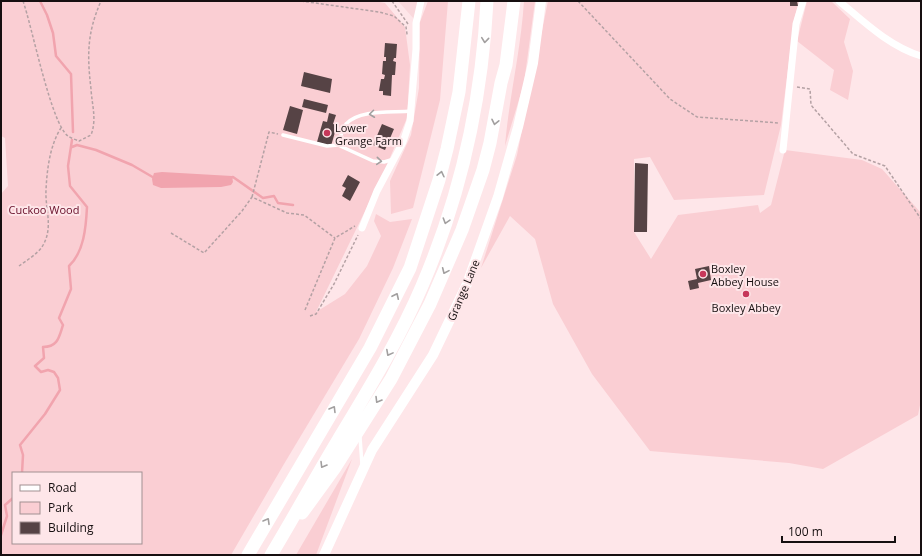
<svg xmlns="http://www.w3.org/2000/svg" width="922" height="556" font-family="'Open Sans',sans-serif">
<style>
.built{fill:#f9d8dc}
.green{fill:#faced3;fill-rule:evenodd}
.water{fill:#f1a4ae}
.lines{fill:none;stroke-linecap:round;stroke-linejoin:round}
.stream{stroke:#f1a4ae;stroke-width:2.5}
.building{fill:#564345}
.path{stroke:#b4a1a4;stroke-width:1.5;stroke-dasharray:3 2;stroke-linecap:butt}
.lane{stroke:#fff;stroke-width:3.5}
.street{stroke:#fff;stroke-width:7}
.secondary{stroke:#fff;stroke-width:10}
.highway{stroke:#fff;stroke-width:13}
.oneway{stroke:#a29f9f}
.poi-dot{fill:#c6375a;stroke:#fee6e9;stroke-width:1.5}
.labels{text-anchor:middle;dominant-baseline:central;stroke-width:4;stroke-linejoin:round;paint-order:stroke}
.poi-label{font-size:11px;fill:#160f10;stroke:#fee6e9;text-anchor:start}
.park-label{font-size:11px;fill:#660c27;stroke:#fee6e9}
.street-label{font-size:11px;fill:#160f10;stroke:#fee6e9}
</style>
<rect width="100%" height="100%" fill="#fee6e9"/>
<path class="built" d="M398 1H419L414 19Z"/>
<path class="green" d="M1 1H374L385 3 405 27 410 65 407 118 383 174 316 312 345 294 367 266 381 236 374 221 376 214 390 222 412 219 393 268 359 339 284 464 231 555H1V194L8 186 5 138 1 136ZM13 473H141V543H13Z
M428 1H448L440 100 413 208 391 214 390 181 411 135 419 88 420 22Z
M524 1H535L524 83 505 146C509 97 521 50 524 1Z
M548 1H799L794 20 781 125 764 195 674 200 650 157 634 159V232L651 259 678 215 758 205 760 213 771 205 785 150 862 160 882 169 921 213V400L918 415 823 469 789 463 650 451 592 374 553 304 535 239 510 216 481 268 517 155Z
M807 1H831L850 19 844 42 853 71 848 100 830 90 834 70 797 41Z
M352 459 316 555H296Z"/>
<path class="water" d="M162 172 232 176 233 182 231 185 221 187 161 188 153 185 152 179 154 173Z"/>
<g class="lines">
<path class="stream" d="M40 1 47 15 53 33 56 56 71 74 73 132
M72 147 77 145 96 150 132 165 156 179
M230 178 233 177 263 198 274 196 278 203 293 205
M22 473 23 455 20 445 45 414 60 390 58 378 54 372 48 370 41 372 35 366 44 358 43 347C58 347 59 337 63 325L59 318 71 289 69 266C84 252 86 227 87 207L70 186 68 166 72 140
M1 535 7 516 5 505 13 498"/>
</g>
<path class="building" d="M790 1H797L798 6H790Z
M385 43 397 44 396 58H394L393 61 396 62 395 75H392L391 96 383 95V91H379L381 79H384L385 75 382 74 383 61H386V57H384Z
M304 72 332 79 330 93 301 86Z
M304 99 328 105 326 113 302 107Z
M290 106 303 110 297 134 283 130Z
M329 113 336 115 333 124 337 125 331 146 317 142 323 121 327 122Z
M382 124 394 129 385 150 373 145Z
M635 163 648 164 647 232H634Z
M348 175 360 182 350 201 342 196 346 188 342 186Z
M709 266 711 280 698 283 699 288 690 290 688 281 697 279 695 269Z"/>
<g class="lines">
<path class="path" d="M23 1C32 26 51 124 68 136 71 138 76 140 79 141L91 135C97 119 92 106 91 89 87 55 87 33 101 1
M301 1 379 12 394 16 406 27 407 34H409
M392 1 408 24
M578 1 670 99 697 117 779 123
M797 87 810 89 811 105 853 154 885 166 921 219
M252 197 269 132 278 134
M171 233 204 253 242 211 252 197 287 213 304 215 335 238
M19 266C26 261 37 254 42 247 54 228 45 210 46 190 47 169 50 145 61 128
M305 310 335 238 355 226
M310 316 316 314 334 284 358 235"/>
<path class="lane" d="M283 135 327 146 338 145 373 161 384 162 394 159
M338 145C340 138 342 130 346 124 360 109 392 113 411 111
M360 437 362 465"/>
<path class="street" d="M839 1C863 21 890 47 921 56
M783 150 796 24 803 1
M362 228 377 191 403 142 410 121 416 49V23L421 1"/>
<path class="secondary" d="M324 555 372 450 433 355 467 284 498 197 518 127 533 63 541 1"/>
<path class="highway" d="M302 513 334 469 391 379 430 304 462 230 483 170 490 143 501 83 506 65 514 1
M248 555 370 348 410 268 439 180 447 149 459 92 469 1
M271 555C294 517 315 478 338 440 368 390 399 340 422 286 461 195 482 99 487 1"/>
</g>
<defs><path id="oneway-chevron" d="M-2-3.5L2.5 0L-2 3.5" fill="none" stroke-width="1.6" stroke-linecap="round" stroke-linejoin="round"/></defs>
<g class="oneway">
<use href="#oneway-chevron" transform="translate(485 40) rotate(96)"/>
<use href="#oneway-chevron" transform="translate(372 114) rotate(173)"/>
<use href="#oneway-chevron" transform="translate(495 122) rotate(102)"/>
<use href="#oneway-chevron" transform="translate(379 161) rotate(5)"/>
<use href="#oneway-chevron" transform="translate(441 174) rotate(-77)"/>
<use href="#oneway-chevron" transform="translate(446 221) rotate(107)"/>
<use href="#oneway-chevron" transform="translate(445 271) rotate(114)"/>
<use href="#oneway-chevron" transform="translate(396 296) rotate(-65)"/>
<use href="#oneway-chevron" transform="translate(389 353) rotate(118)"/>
<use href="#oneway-chevron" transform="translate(378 400) rotate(121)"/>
<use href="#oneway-chevron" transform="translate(333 409) rotate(-59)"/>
<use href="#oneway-chevron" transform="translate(323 465) rotate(121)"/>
<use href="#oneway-chevron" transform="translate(267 521) rotate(-60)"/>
</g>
<g class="poi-dot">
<circle cx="327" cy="133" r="4"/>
<circle cx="703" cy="274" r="4"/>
<circle cx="746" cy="294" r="4"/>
</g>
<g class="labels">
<g class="poi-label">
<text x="335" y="127">Lower<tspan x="335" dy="13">Grange Farm</tspan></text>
<text x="711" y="268">Boxley<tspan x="711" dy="13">Abbey House</tspan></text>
<text x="746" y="307" text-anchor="middle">Boxley Abbey</text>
</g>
<g class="park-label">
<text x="44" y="209">Cuckoo Wood</text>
</g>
<g class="street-label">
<text transform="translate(463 290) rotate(-67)">Grange Lane</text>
</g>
</g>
<rect width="922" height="556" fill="none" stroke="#160f10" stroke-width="4"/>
<rect x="12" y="472" width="130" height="72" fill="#fee6e9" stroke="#a19092"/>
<rect x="20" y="485" width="20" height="6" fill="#ffffff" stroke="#a19092"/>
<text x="48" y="492" font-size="12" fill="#160f10">Road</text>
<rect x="20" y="502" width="20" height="12" fill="#faced3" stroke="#a19092"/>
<text x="48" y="512" font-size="12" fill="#160f10">Park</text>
<rect x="20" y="522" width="20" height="12" fill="#564345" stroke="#a19092"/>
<text x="48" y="532" font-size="12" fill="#160f10">Building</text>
<path d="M782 536v6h113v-6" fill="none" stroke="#160f10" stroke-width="2"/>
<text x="788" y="536" font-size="12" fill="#160f10" stroke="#fee6e9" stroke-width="3" paint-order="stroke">100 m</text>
</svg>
